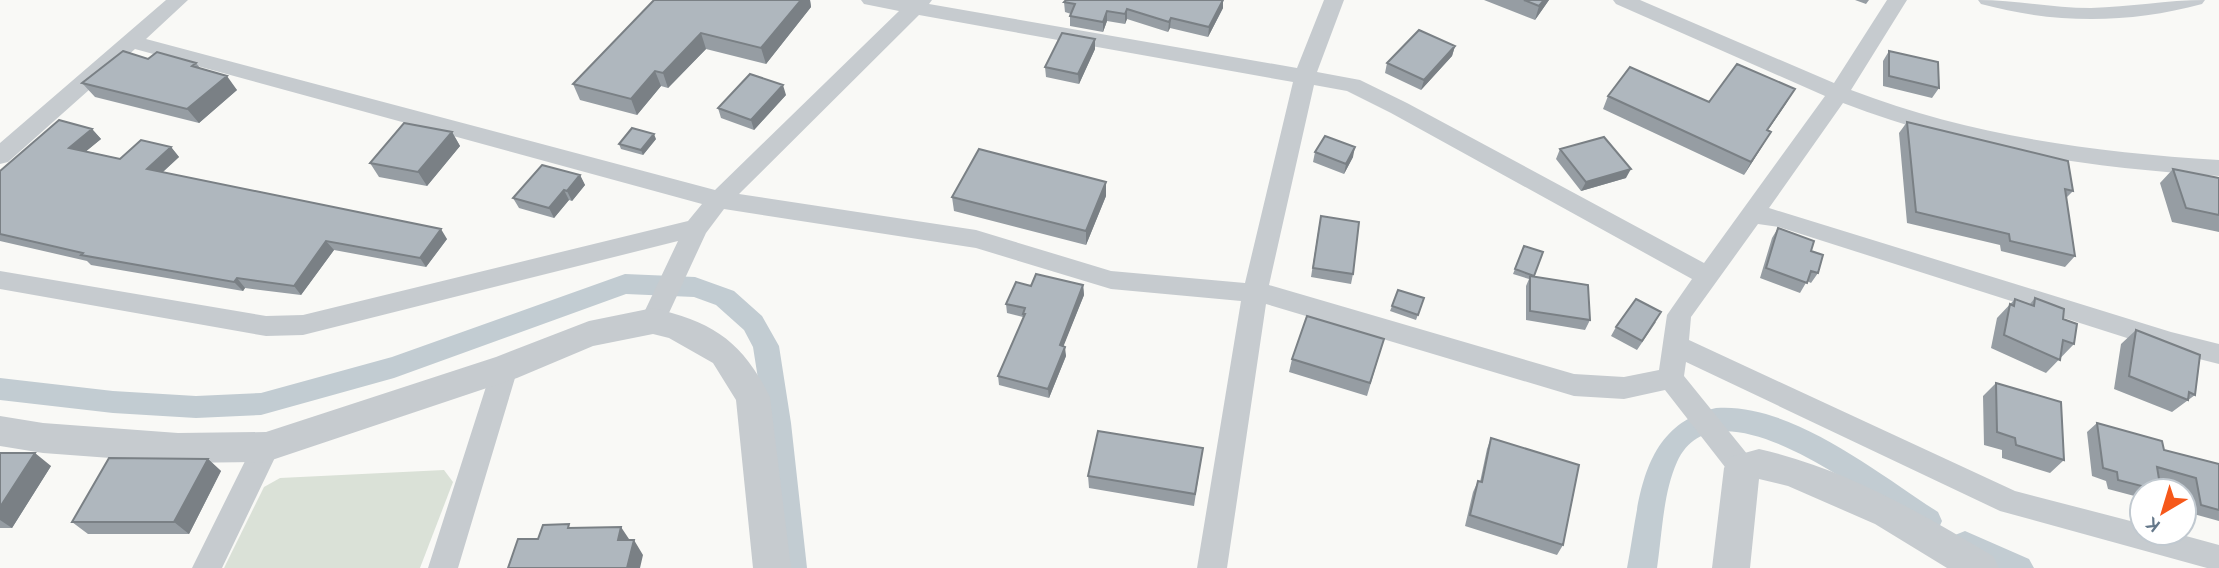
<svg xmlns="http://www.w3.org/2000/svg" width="2219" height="568" font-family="Karla,sans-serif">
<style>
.green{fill:#dae1d7}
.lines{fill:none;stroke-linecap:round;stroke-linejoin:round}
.canal{fill:#c2ccd2;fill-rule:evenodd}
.minor{fill:#c6cbcf;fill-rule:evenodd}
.tertiary{fill:#c6cbcf;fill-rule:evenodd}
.wall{fill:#969da3}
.shaded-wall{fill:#7a8085}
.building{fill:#afb7be;stroke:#7a8085;stroke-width:2}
</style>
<rect width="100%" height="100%" fill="#f9f9f6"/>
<path class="green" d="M444 470 453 482 420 568H224L264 487 280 478Z"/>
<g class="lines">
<path class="canal" d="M625 274 695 277 734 291 762 316 779 346 791 423 807 568H777L765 423 753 347 744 330 716 305 694 297 626 294 394 378 261 415 196 418 113 413 0 400V378L113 391 196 396 261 393 392 357Z
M1716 408C1790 402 1879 474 1938 512L1942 521 1938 530 1928 534 1918 530C1873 500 1717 374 1677 462 1663 493 1662 535 1657 568H1627C1640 503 1638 427 1716 408Z
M1965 531 2029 559 2034 568H1988L1955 553 1951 544 1955 535Z"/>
<path class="minor" d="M166 0H188L146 39 715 190 899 11 864 4 861 0H932L929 4 1297 68 1324 0H1344L1317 72 1360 80 1407 103 1704 263 1825 96 1616 4 1613 0H1640L1834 83 1887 0H1907L1851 90C1971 136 2092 152 2219 160V176C2089 168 1965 150 1843 103L1769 208 2171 332 2219 344V364L2171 352 1779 227 1758 224 1691 317 1689 340 2015 491 2142 524V533H2175L2219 545V568H2207L2000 511 1686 362 1684 376 1752 460 1756 468 1752 476 1742 480 1732 476 1665 390 1624 399 1574 396 1266 304 1227 568H1197L1241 301 1111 289 976 248 724 209 706 233 662 328 653 331 644 328 640 321 678 241 303 335 266 336 0 289V271L266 316 303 315 688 221 702 204 135 49 8 162 0 164V143ZM919 15 1293 82 1245 283 1111 271 976 230 739 194ZM1314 85 1347 91 1391 113 1692 279 1667 315 1659 370 1624 377 1574 374 1269 285Z
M1978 0C2016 0 2053 8 2091 8 2130 7 2167 0 2205 0L2202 4C2128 24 2055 24 1981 4Z
M505 357 514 361 518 368 458 568H428L492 368 496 361Z
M266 435 276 439 280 447 222 568H192L256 439Z"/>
<path class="tertiary" d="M653 308C713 322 742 341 770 397L791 568H753L736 400 713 363 669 338 653 334 593 346 517 378 266 462 178 463 43 453 0 446V416L43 423 178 433 266 432 496 357 589 321Z
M1759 449C1844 468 1919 512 1993 556L1999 568H1947L1875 524 1788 486 1759 479 1750 568H1712L1724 468 1730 457Z"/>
</g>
<path class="wall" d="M654 0H810L811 7 766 64 706 49 668 88 661 86 637 115 580 100 573 84Z
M1484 0H1549L1535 20Z
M1855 0H1869L1866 4Z
M1064 2 1223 8 1208 37 1170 28 1168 32 1127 19 1125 24 1107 21 1103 32 1070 26V16L1071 14 1065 12Z
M1095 39V49L1079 84 1046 77 1045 67Z
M1455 46 1452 56 1421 90 1385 73 1387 63Z
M1889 51 1939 88 1932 98 1883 86V61Z
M148 59 196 63 201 69 237 90 199 123 95 97 82 83Z
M786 95 754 130 721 118 718 108Z
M1608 96 1709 102H1787L1768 130 1763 145 1744 175 1603 109Z
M1907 122 2073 191 2066 198 2075 256 2065 267 2001 251 2000 245 1907 223 1899 133Z
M92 129 101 139 86 151 120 159 171 147 179 157 163 172 447 239 426 267 334 250 301 295 245 288 243 291 91 265 87 261 0 241V171Z
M452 132 460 146 427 186 379 177 370 163Z
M656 139 643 155 621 149 619 144Z
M1560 149 1626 178 1581 191 1556 159Z
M1315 152 1353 157 1344 174 1313 162Z
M2173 169 2219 178V232L2172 222 2160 183Z
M580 175 585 185 572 201 569 200 554 218 519 208 513 198Z
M1106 196 1086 245 954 211 952 197Z
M1319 226 1353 274 1351 284 1311 277Z
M1778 228 1811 251 1818 273 1811 283 1807 281 1800 293 1760 278 1772 238Z
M1524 246 1533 276 1590 320 1585 330 1526 320V286L1529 279 1513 274Z
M1083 285 1084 295 1063 346 1066 356 1049 398 999 385 998 376 1023 319V317L1007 313 1006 304 1031 286Z
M1424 298 1416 320 1390 311 1392 306Z
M2035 298 2063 319 2074 344 2046 373 1991 348 1997 318 2015 299 2030 304Z
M1656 322 1637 350 1611 336 1616 327Z
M2136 330 2195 395 2172 412 2114 389 2121 344Z
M1384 339 1367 396 1289 372 1292 359Z
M1996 383 2064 460 2050 473 2002 458V450L1984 445 1983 396Z
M2097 423 2164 450 2219 464V521L2190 513 2184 487 2159 480 2161 491H2142V498L2108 489 2106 481 2092 476 2087 432Z
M1491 438 1563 545 1557 555 1465 526 1473 492 1478 481 1480 482 1487 449Z
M0 453 51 466 12 528H0Z
M208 459 221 471 189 534H88L72 522Z
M1201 460 1194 506 1089 488 1088 476Z"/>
<path class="shaded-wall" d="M801 0H810L811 7 766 64 761 48Z
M1223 0V8L1208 37 1209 27Z
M1544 0H1549L1535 20 1539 6Z
M1127 9V19L1125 24V14Z
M1107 11V21L1103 32V22Z
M1171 18 1170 28 1168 32 1169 22Z
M701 33 706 49 668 88 663 73Z
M1095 39V49L1079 84 1078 74Z
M1455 46 1452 56 1421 90 1424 80Z
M655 71 661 86 637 115 631 99Z
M227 76 237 90 199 123 187 109Z
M783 85 786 95 754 130 751 120Z
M1795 89 1787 102 1759 143 1767 130Z
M92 129 101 139 78 158 69 148Z
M452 132 460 146 427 186 418 172Z
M1771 132 1763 145 1744 175 1751 162Z
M654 134 656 139 643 155 641 150Z
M171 147 179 157 156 178 147 169Z
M1355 147 1353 157 1344 174 1346 164Z
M1631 169 1626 178 1581 191 1586 182Z
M580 175 585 185 572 201 567 191Z
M1106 182V196L1086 245V231Z
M564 190 569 200 554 218 549 208Z
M441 229 447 239 426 267 420 258Z
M326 241 334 250 301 295 294 286Z
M237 278 245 288 243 291 234 282Z
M1083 285 1084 295 1060 355V345Z
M1065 347 1066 356 1049 398 1048 389Z
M35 453 51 466 12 528 0 520V507Z
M208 459 221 471 189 534 174 522Z
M621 527 631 542 618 540Z
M634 540 643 555 640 568H627Z"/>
<path class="building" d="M654 0H801L761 48 701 33 663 73 655 71 631 99 573 84Z
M1066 0H1223L1209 27 1171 18 1169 22 1127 9 1125 14 1107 11 1103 22 1070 16 1075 4 1064 2Z
M1524 0H1544L1539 6Z
M1419 30 1455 46 1424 80 1387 63Z
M1062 33 1095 39 1078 74 1045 67Z
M123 51 148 59 157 52 196 63 192 66 227 76 187 109 82 83Z
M1889 51 1938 62 1939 88 1889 76Z
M1737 64 1795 89 1767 130 1771 132 1751 162 1608 96 1630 67 1709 102Z
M750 74 783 85 751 120 718 108Z
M59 120 92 129 69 148 120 159 141 140 171 147 147 169 441 229 420 258 326 241 294 286 237 278 234 282 81 255 83 253 0 234V171Z
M1907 122 2068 161 2073 191 2065 189 2075 256 2010 241 2009 234 1916 212Z
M404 123 452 132 418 172 370 163Z
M632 128 654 134 641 150 619 144Z
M1325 136 1355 147 1346 164 1315 152Z
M1604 137 1631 169 1586 182 1560 149Z
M979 149 1106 182 1086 231 952 197Z
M542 165 580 175 567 191 564 190 549 208 513 198Z
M2173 169 2219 178V215L2186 208Z
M1321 216 1359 222 1353 274 1313 268Z
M1778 228 1814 241 1811 251 1823 255 1818 273 1811 271 1807 283 1766 268Z
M1524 246 1543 252 1534 276 1515 269Z
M1036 274 1083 285 1060 345 1065 347 1048 389 998 376 1025 314H1023L1025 308 1006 304 1016 282 1031 286Z
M1530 276 1588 285 1590 320 1530 311Z
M1398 290 1424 298 1418 315 1392 306Z
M2035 298 2064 309 2063 319 2077 324 2074 344 2063 340 2060 360 2004 335 2010 304 2014 306 2015 299 2034 306Z
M1636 299 1661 312 1642 341 1616 327Z
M1307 316 1384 339 1370 383 1292 359Z
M2136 330 2200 355 2195 395 2189 392 2188 400 2129 376Z
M1996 383 2061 402 2064 460 2016 445 2015 438 1997 432Z
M2097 423 2162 441 2164 450 2219 464V510L2201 505 2196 478 2157 467 2161 491 2118 480 2117 472 2103 468Z
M1098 431 1203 448 1195 494 1088 476Z
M1491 438 1579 465 1563 545 1470 515 1478 481 1482 482Z
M0 453H35L0 507Z
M109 458 208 459 174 522H72Z
M569 524 568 528 621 527 618 540H634L627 568H508L518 539H538L543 525Z"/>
<g transform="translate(2163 512) rotate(218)"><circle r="33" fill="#ffffff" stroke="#c1c9d0" stroke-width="2"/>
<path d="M0-5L12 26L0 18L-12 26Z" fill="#f6581a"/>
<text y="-10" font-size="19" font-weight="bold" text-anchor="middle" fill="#65788a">K</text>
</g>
</svg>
